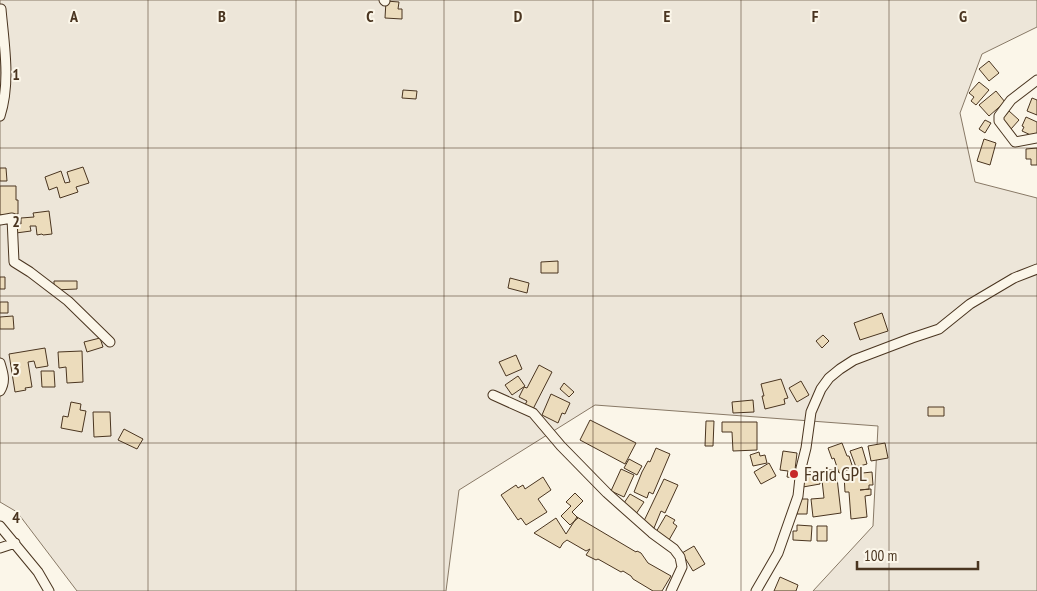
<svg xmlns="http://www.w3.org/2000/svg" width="1037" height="591" font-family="'PT Sans Narrow',sans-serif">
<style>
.green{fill:#ede6d9;stroke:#887966}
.building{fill:#ecdcbc;stroke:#4a3520}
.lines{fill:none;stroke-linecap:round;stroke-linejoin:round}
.minor-casing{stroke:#4a3520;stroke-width:11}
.minor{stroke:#fbf6e9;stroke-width:9}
.grid{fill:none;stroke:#4a3520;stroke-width:1;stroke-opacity:0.55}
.poi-dot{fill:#c62828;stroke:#fbf6e9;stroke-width:2}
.labels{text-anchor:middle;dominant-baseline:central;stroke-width:4;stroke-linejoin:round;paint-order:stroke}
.poi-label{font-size:19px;fill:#4a3520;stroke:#fbf6e9;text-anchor:start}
.grid-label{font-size:16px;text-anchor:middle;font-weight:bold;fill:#4a3520;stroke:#fbf6e9;stroke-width:4;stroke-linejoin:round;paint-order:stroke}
</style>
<rect width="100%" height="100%" fill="#fbf6e9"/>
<path class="green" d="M0 0H1037V27L982 54 960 113 975 182 1037 198V591H813L873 526 878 426 595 405 459 490 446 591H77L17 512 0 502Z"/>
<path class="building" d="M386 1 399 2 398 9H402V19L385 18Z
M989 61 999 73 989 81 979 69Z
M979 82 989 90 976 105 971 101 974 97 969 93Z
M403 90 417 91 416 99 402 98Z
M996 91 1005 102 989 116 979 105Z
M1032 98 1037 100V115L1027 111Z
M1009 111 1019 120 1011 129 1001 120Z
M1026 117 1037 122V133L1035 137 1022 131 1024 127 1022 126Z
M985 120 991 123 985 133 979 129Z
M984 139 996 143 990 165 977 161Z
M1037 148V165H1031V159H1026V149Z
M83 167 89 183 76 187 78 192 60 198 57 187 49 190 45 177 61 171 65 183 70 182 67 172Z
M0 168H6L7 181H0Z
M0 186H16V200H18V214L0 215Z
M49 211 52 234 43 235 42 234 37 235 36 226H30L31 231 16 233 15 224H21V218L34 217 33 213Z
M558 261V273H541V262Z
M0 277H5V289H0Z
M510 278 529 283 527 293 508 288Z
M54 281H77V289L54 290Z
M0 302H8V313H0Z
M882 313 888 331 860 340 854 323Z
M13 316 14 329H0V317Z
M823 335 829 341 822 348 816 341Z
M100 338 103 347 87 352 84 342Z
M45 348 48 366 36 368 34 361 28 362 32 387 25 388 26 390 15 392 9 354Z
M82 351 83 382 67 383 66 367 59 368 58 352Z
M516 355 522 369 506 376 499 362Z
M539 365 552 372 533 409 525 405 527 401 519 397 524 387 527 388Z
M41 371H54L55 387H42Z
M518 376 525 386 512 395 505 385Z
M781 379 788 398 784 399 785 404 765 409 762 396H764L761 384Z
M801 381 809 395 797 402 789 388Z
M564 383 574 392 569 397 560 389Z
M551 394 570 403 565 414 562 413 558 423 542 415Z
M753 400 754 412 733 413 732 402Z
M71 402 81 404 80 410 86 411 82 432 61 428 63 416 68 417Z
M928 407H944V416H928Z
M93 412H110L111 436 94 437Z
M590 420 636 443 625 464 580 440Z
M706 421H714L713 446H705Z
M722 422H757V450L733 451 732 432H722Z
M124 429 143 439 137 449 118 440Z
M842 443 847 456H849L853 468 839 473 834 458 832 459 828 448Z
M885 443 888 458 871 461 868 446Z
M862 447 867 464 856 467 850 451Z
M656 448 670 454 653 494 649 492 647 498 634 492 642 472 648 461 650 462Z
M783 451 797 453 794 478 787 477 788 471 780 470Z
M759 452 760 456 765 455 767 463 753 466 750 455Z
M629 459 642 466 637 475 624 468Z
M769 463 776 476 761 484 754 472Z
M621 469 634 475 624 497 611 491Z
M836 469 841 513 813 517 811 499 824 498 821 471Z
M818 471 820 484 803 487 801 473Z
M872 472 873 485H869V489L860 490 871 489V495L865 496 867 517 851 519 849 492H845L844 475Z
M543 477 551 490 538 499 547 512 526 525 521 518 518 520 501 495 516 485 518 488 523 485 525 489Z
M664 479 678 485 665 513 661 511 654 528 643 523Z
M575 493 583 501 572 512 578 518 570 525 561 516 571 506 566 502Z
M630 494 644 502 636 514 622 506Z
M797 499H808L807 514H797Z
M666 515 675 520 673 523 677 526 669 540 656 532Z
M577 517 636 552 637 551 641 553 648 563 671 576 662 591H653L633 579 631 576 623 571 621 572 598 559 596 560 586 555 590 549 586 551 567 540 563 543 560 548 534 533 556 518 566 534Z
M797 525 812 526 811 541 793 540V531H797Z
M817 526H827V541H817Z
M694 546 705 564 693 571 682 553Z
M780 577 798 585 796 591H774Z"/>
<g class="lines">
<defs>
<path id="minor" d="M384 0 385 1
M1037 80 1011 100 999 116V121L1015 142 1037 138
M0 116C11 82 4 44 1 9
M0 220 12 218 14 262 30 272 68 301 110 342
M0 363C3 373 6 381 0 391
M493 395 533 413 561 446 607 493 652 533 674 549 680 557 682 567 671 591
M0 526 38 572 49 591
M0 548 15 543
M756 591 778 553 798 496 801 468 806 448 811 412 821 389 829 378 840 369 854 360 912 338 939 329 970 304 1014 278 1037 269"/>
</defs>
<use href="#minor" class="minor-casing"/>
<use href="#minor" class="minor"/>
</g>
<path class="grid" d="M148 0V591M296 0V591M444 0V591M593 0V591M741 0V591M889 0V591M0 148H1037M0 296H1037M0 443H1037"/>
<circle class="poi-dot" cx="794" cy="474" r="5"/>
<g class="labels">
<g class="poi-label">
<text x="804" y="474">Farid GPL</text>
</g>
</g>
<g class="grid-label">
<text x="74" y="22">A</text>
<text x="222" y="22">B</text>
<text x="370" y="22">C</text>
<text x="518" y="22">D</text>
<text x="667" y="22">E</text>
<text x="815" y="22">F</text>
<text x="963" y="22">G</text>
<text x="16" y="80">1</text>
<text x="16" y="227">2</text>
<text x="16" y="375">3</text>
<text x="16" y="523">4</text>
</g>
<path d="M857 561v8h121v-8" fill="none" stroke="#4a3520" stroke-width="2.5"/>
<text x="864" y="561" font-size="15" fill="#4a3520" stroke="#fbf6e9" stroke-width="4" paint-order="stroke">100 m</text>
</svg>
